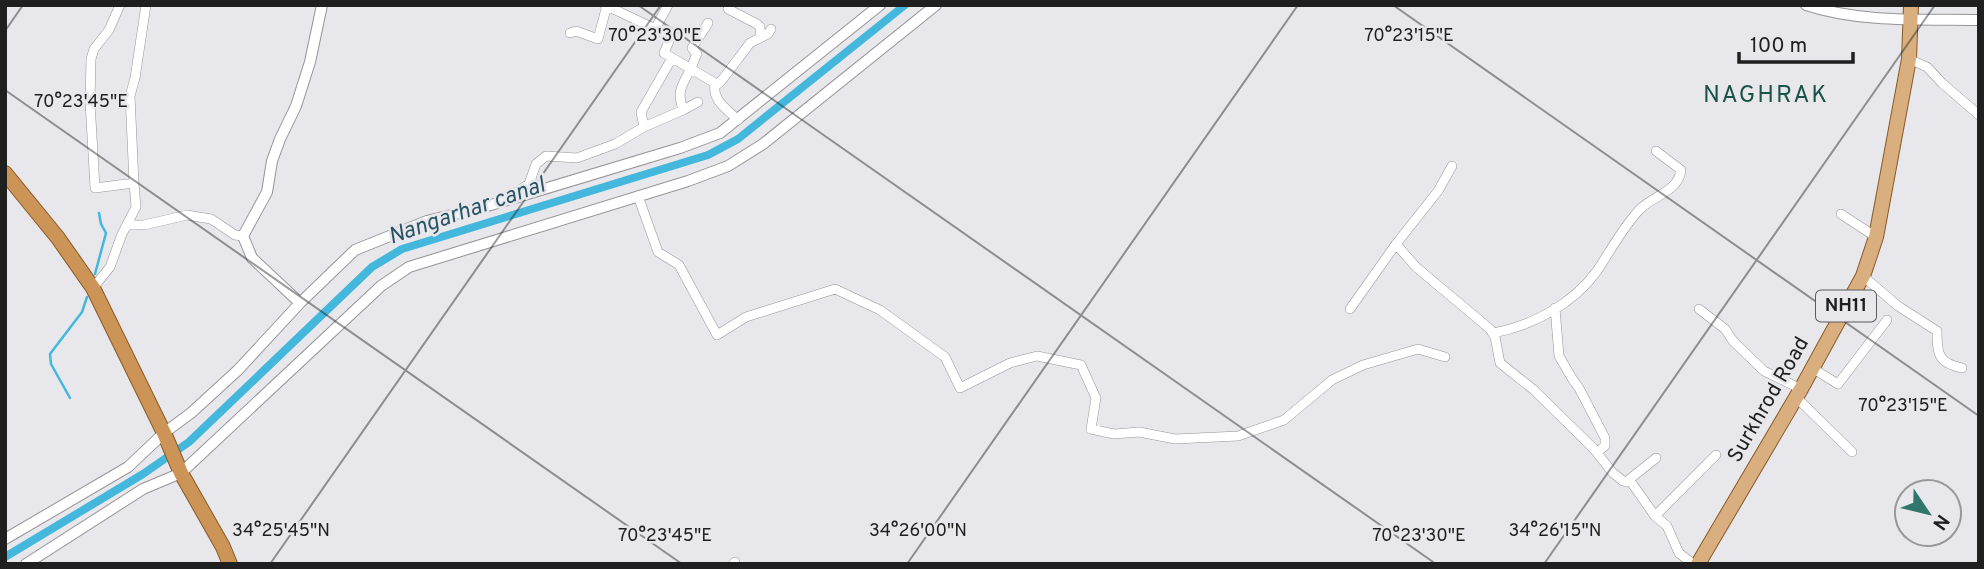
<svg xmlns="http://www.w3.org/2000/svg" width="1984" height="569" font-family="Overpass,sans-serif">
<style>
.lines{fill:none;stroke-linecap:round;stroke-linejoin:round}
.stream{stroke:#44b7dd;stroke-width:2.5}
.canal{stroke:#44b7dd;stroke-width:8}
.minor-casing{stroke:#959599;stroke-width:10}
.tertiary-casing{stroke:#959599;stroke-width:12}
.primary-casing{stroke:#885a28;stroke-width:16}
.trunk-casing{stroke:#885a28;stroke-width:16}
.minor{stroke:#fff;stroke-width:9}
.tertiary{stroke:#fff;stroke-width:10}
.primary{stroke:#d9af80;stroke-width:14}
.trunk{stroke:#cc9456;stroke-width:14}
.ticks{fill:none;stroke:#1f1f20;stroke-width:2;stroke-opacity:0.45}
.labels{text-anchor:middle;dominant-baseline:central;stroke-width:5;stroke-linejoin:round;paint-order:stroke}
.shield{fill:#e8e8ec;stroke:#5b5b5d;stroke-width:2}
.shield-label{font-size:19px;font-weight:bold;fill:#1f1f20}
.street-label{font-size:21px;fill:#1f1f20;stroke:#e8e8ec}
.water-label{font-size:23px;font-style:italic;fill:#275566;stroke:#e8e8ec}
.quarter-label{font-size:24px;letter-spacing:2px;fill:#1a5249;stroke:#e8e8ec}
.ticks-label{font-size:18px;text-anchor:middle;fill:#1f1f20;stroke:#e8e8ec;stroke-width:5;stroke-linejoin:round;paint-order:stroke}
</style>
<rect width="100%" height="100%" fill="#e8e8ec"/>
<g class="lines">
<path class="stream" d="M95 274 106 233 101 224 99 213
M70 398 51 364 50 354 82 312 87 297"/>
<path class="canal" d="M5 557 143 474 189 442 372 267 402 249 708 155 738 139 905 5"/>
<defs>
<path id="minor" d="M605 5 664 33 670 39 664 53 715 83C712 101 726 108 738 120
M728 9 757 24 760 27 761 37
M655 29 668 5
M570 33 576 31 598 39 607 5
M1909 59 1927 67 1942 83 1979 115
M715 83 718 84 722 80 750 43 768 34 771 29
M683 110C677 91 681 87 690 70 693 65 694 59 697 54L692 48 708 23
M644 127 641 112 672 58
M134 183 130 96 135 78 146 5
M638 196 658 252 679 265 717 335 746 317 835 289 880 310 945 357 960 388 1010 363 1037 356 1081 365 1096 398 1091 429 1114 434 1139 432 1175 439 1238 436 1284 420 1332 380 1363 365 1418 349 1445 357
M510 197 529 184 536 164 546 156 577 158 615 144 644 127 683 110 698 102
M1841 214 1876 237
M127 225H144L187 215 211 219 235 235 243 236
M1396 244 1416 267 1490 329 1495 337 1500 363 1534 390 1593 448 1613 473 1623 481 1631 482 1655 516 1667 526 1679 553 1693 564
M1863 276 1898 306 1937 331C1937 354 1938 363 1962 368
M93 288 110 267 122 234 136 207 134 183 95 188 90 102 91 59 94 49 109 30 120 5
M1555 308 1559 356 1573 380 1579 388 1605 438V446L1597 452
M1350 309 1396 244 1438 191 1452 166
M1699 309 1725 329 1733 341 1764 371 1801 389
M1493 333C1532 326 1573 304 1597 271 1611 250 1623 227 1640 209 1653 196 1679 191 1681 170L1656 151
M1812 368 1838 384 1887 320
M1796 397 1852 452
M1626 482 1656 458
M1655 516 1716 455
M733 564 735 562"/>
<path id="tertiary" d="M1806 5C1861 23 1922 19 1979 20
M300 303 252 258 243 236 267 192 272 161 280 139 296 106 310 62 322 5
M5 539 128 467 164 433 191 413 238 370 300 303 355 250 427 221 491 205 680 148 720 133 880 5
M26 564 143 489 181 473 381 286 409 267 688 181 728 166 763 144 936 5"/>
<path id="primary" d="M1698 564 1801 389 1863 276 1876 237 1909 59 1911 5"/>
<path id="trunk" d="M5 173 58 238 93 288 164 433 181 473 223 547 230 564"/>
</defs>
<use href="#minor" class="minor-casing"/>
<use href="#tertiary" class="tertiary-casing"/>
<use href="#primary" class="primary-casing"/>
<use href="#trunk" class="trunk-casing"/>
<use href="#minor" class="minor"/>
<use href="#tertiary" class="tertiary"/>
<use href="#primary" class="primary"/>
<use href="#trunk" class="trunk"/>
</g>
<path class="ticks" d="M638 5 1436 564M1393 5 1979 416M5 31 23 5M5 90 682 564M270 564 661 5M907 564 1298 5M1544 564 1935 5"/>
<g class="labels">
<rect class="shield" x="1816" y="290.5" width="60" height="31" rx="5"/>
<g class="shield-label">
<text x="1846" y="306">NH11</text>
</g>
<g class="street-label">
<text transform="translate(1769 400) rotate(-60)">Surkhrod Road</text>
</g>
<g class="water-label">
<text transform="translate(467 212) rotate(-19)">Nangarhar canal</text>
</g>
<g class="quarter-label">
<text x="1766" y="96">NAGHRAK</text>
</g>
</g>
<g class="ticks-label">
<text x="655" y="41">70°23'30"E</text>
<text x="1409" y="41">70°23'15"E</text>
<text x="81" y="107">70°23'45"E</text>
<text x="1903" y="411">70°23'15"E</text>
<text x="281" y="536">34°25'45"N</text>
<text x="918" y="536">34°26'00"N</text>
<text x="1555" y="536">34°26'15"N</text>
<text x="665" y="541">70°23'45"E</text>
<text x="1419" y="541">70°23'30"E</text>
</g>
<rect width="1984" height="569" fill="none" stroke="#1f1f20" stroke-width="14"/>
<g transform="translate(1928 513) rotate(125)"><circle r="33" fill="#e8e8ec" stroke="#98989a" stroke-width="2"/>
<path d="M0-5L12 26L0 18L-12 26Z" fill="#31766b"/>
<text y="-10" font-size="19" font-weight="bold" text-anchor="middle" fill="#1f1f20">N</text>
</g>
<path d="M1739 52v10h114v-10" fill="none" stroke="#1f1f20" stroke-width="3.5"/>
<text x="1750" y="52" font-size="21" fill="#1f1f20" stroke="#e8e8ec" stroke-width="5" paint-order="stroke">100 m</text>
</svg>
